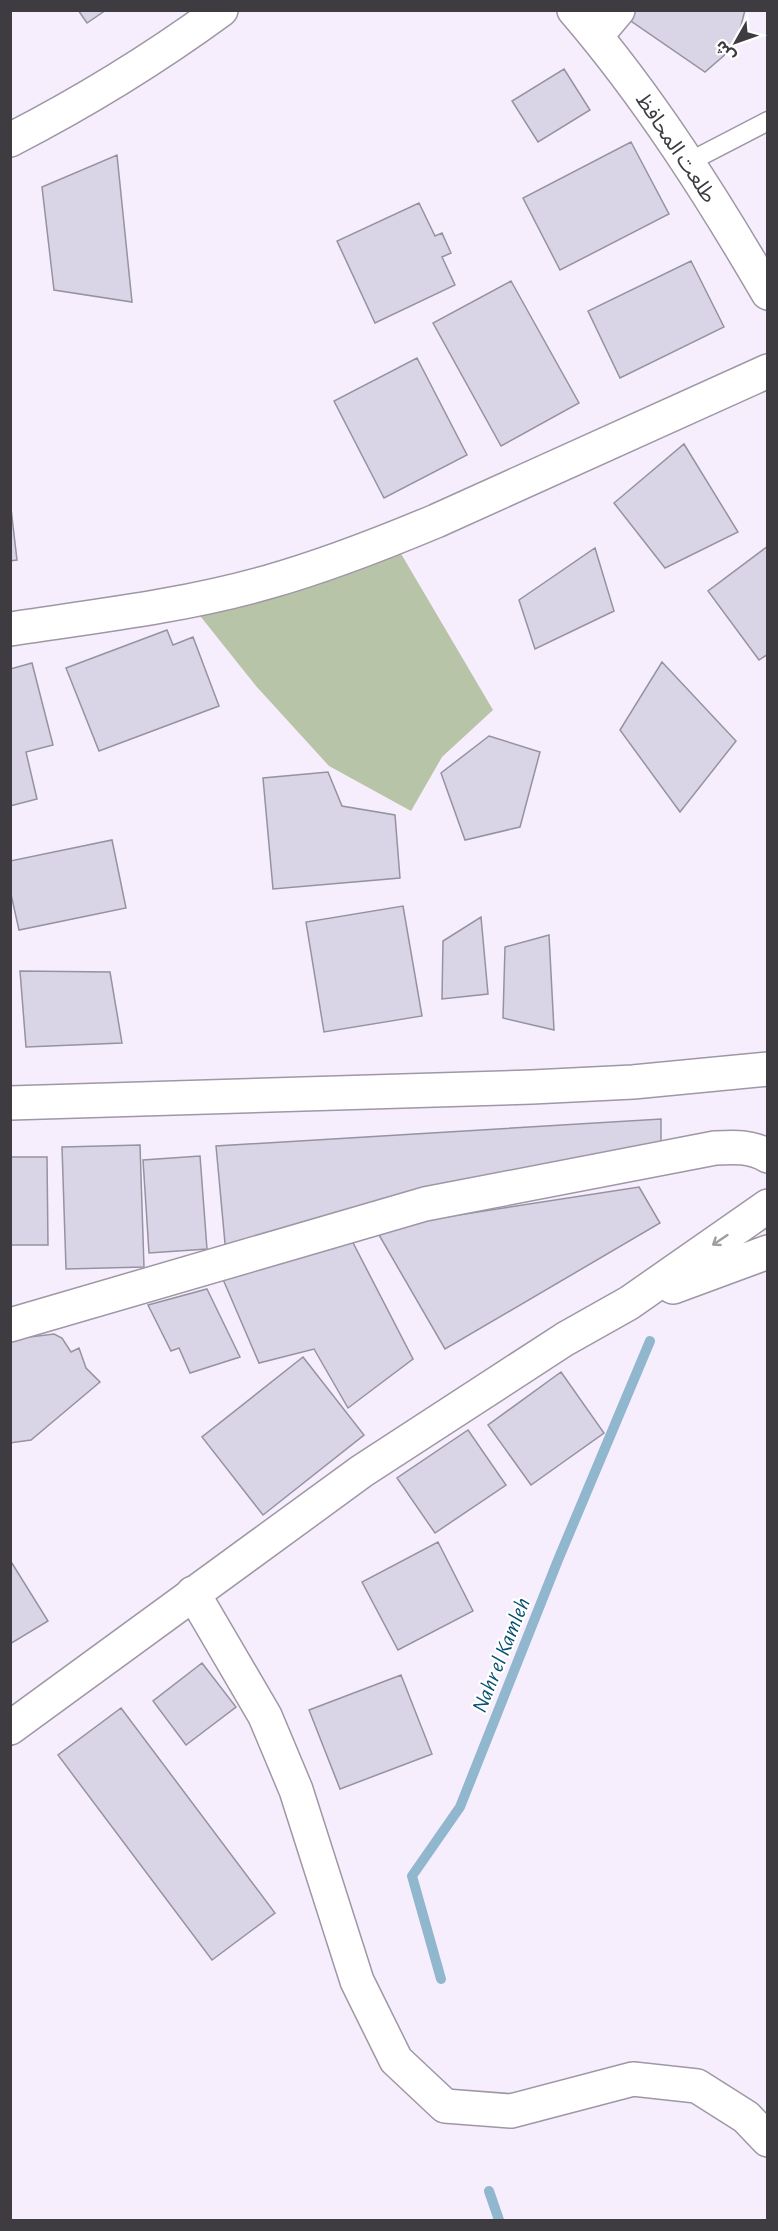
<svg xmlns="http://www.w3.org/2000/svg" width="778" height="2231" font-family="'Alegreya Sans','Noto Sans Arabic',sans-serif">
<style>
.green{fill:#b7c4a7}
.lines{fill:none;stroke-linecap:round;stroke-linejoin:round}
.stream{stroke:#90b7cd;stroke-width:10}
.building{fill:#d9d5e6;stroke:#9592a1;stroke-width:1.5}
.lane-casing{stroke:#9f97a5;stroke-width:21}
.street-casing{stroke:#9f97a5;stroke-width:36}
.secondary-casing{stroke:#9f97a5;stroke-width:36}
.lane{stroke:#fff;stroke-width:18}
.street{stroke:#fff;stroke-width:33}
.secondary{stroke:#fff;stroke-width:33}
.oneway{stroke:#9e9da0}
.labels{text-anchor:middle;dominant-baseline:central;stroke-width:4.5;stroke-linejoin:round;paint-order:stroke}
.street-label{font-size:21px;fill:#3e3b41;stroke:#fff}
.water-label{font-size:22px;font-style:italic;fill:#04516f;stroke:#fff}
</style>
<rect width="100%" height="100%" fill="#f7eefd"/>
<path class="green" d="M400 552 493 710 442 757 411 811 329 766 256 686 193 607Z"/>
<g class="lines">
<path class="stream" d="M441 1979 412 1876 460 1807 558 1560 650 1341
M489 2191 499 2220"/>
</g>
<path class="building" d="M78 10H106L87 23Z
M634 10H745L736 45 705 72 628 19Z
M564 69 590 110 538 142 512 101Z
M631 142 669 214 560 270 523 198Z
M117 155 132 302 54 290 42 187Z
M419 203 435 236 442 233 451 253 442 257 455 285 375 323 337 241Z
M691 261 724 327 620 378 588 311Z
M511 281 579 403 501 446 433 323Z
M417 358 467 455 384 498 334 401Z
M684 444 738 532 665 568 614 503Z
M10 500 17 560 10 561Z
M768 546V654L759 660 708 591Z
M595 548 614 611 535 649 519 600Z
M167 630 173 645 193 637 219 706 99 751 66 668Z
M662 662 736 741 680 812 620 730Z
M32 663 53 745 26 752 37 799 10 806V669Z
M489 736 540 752 520 827 465 840 441 773Z
M328 772 342 806 395 815 400 878 273 889 263 778Z
M112 840 126 908 19 930 10 890V861Z
M403 906 422 1016 324 1032 306 922Z
M481 917 488 994 442 999 443 941Z
M549 935 554 1030 503 1018 505 947Z
M20 971 110 972 122 1043 26 1047Z
M661 1119V1149L226 1254 216 1146Z
M140 1145 144 1267 66 1269 62 1147Z
M200 1156 207 1249 149 1253 143 1160Z
M10 1157H47L48 1245H10Z
M639 1187 660 1223 445 1349 375 1228Z
M349 1235 413 1359 348 1408 314 1349 259 1363 222 1277Z
M207 1289 240 1357 190 1373 179 1348 171 1351 148 1305Z
M24 1331 30 1337 54 1334 62 1338 71 1352 79 1348 86 1368 100 1382 31 1440 10 1443V1333Z
M303 1357 364 1435 263 1515 202 1437Z
M561 1372 604 1433 531 1485 488 1425Z
M468 1430 506 1485 435 1533 397 1478Z
M438 1542 473 1611 398 1650 362 1582Z
M10 1560 48 1621 10 1644Z
M202 1663 236 1707 186 1745 153 1701Z
M401 1675 432 1754 340 1789 309 1710Z
M121 1708 275 1913 212 1960 58 1755Z"/>
<g class="lines">
<defs>
<path id="lane" d="M687 163 768 121"/>
<path id="street" d="M596 36 618 10
M10 140C84 102 154 59 221 10
M10 629C97 616 184 606 268 582 325 566 381 544 436 521L768 371
M10 1325 425 1204 715 1148C734 1147 751 1146 768 1156
M193 1593 265 1716 296 1790 357 1981 396 2060 445 2106 511 2111 633 2079 697 2086 746 2117 768 2140"/>
<path id="secondary" d="M574 10C648 96 711 195 768 293
M10 1103 532 1087 633 1082 768 1069
M673 1287 768 1252
M10 1728 362 1471 565 1339 629 1303 768 1206"/>
</defs>
<use href="#lane" class="lane-casing"/>
<use href="#street" class="street-casing"/>
<use href="#secondary" class="secondary-casing"/>
<use href="#lane" class="lane"/>
<use href="#street" class="street"/>
<use href="#secondary" class="secondary"/>
</g>
<defs><path id="oneway-shaft" d="M-6 0H5M1.5-3L5.5 0L1.5 3" fill="none" stroke-width="1.6" stroke-linecap="round" stroke-linejoin="round" transform="scale(1.5)"/></defs>
<use class="oneway" href="#oneway-shaft" transform="translate(720 1240) rotate(146)"/>
<g class="labels">
<g class="street-label">
<text transform="translate(676 148) rotate(56)">طلعت المحافظ</text>
</g>
<g class="water-label">
<text transform="translate(501 1655) rotate(-68)">Nahr el Kamleh</text>
</g>
</g>
<rect width="778" height="2231" fill="none" stroke="#3e3b41" stroke-width="24"/>
<g transform="translate(736 42) rotate(230)" stroke="#ffffff" stroke-width="4.5" paint-order="stroke">
<path d="M0-4.5L10 22L0 15L-10 22Z" fill="#3e3b41"/>
<text y="-9" font-size="16" font-weight="bold" text-anchor="middle" fill="#3e3b41">ش</text>
</g>
</svg>
